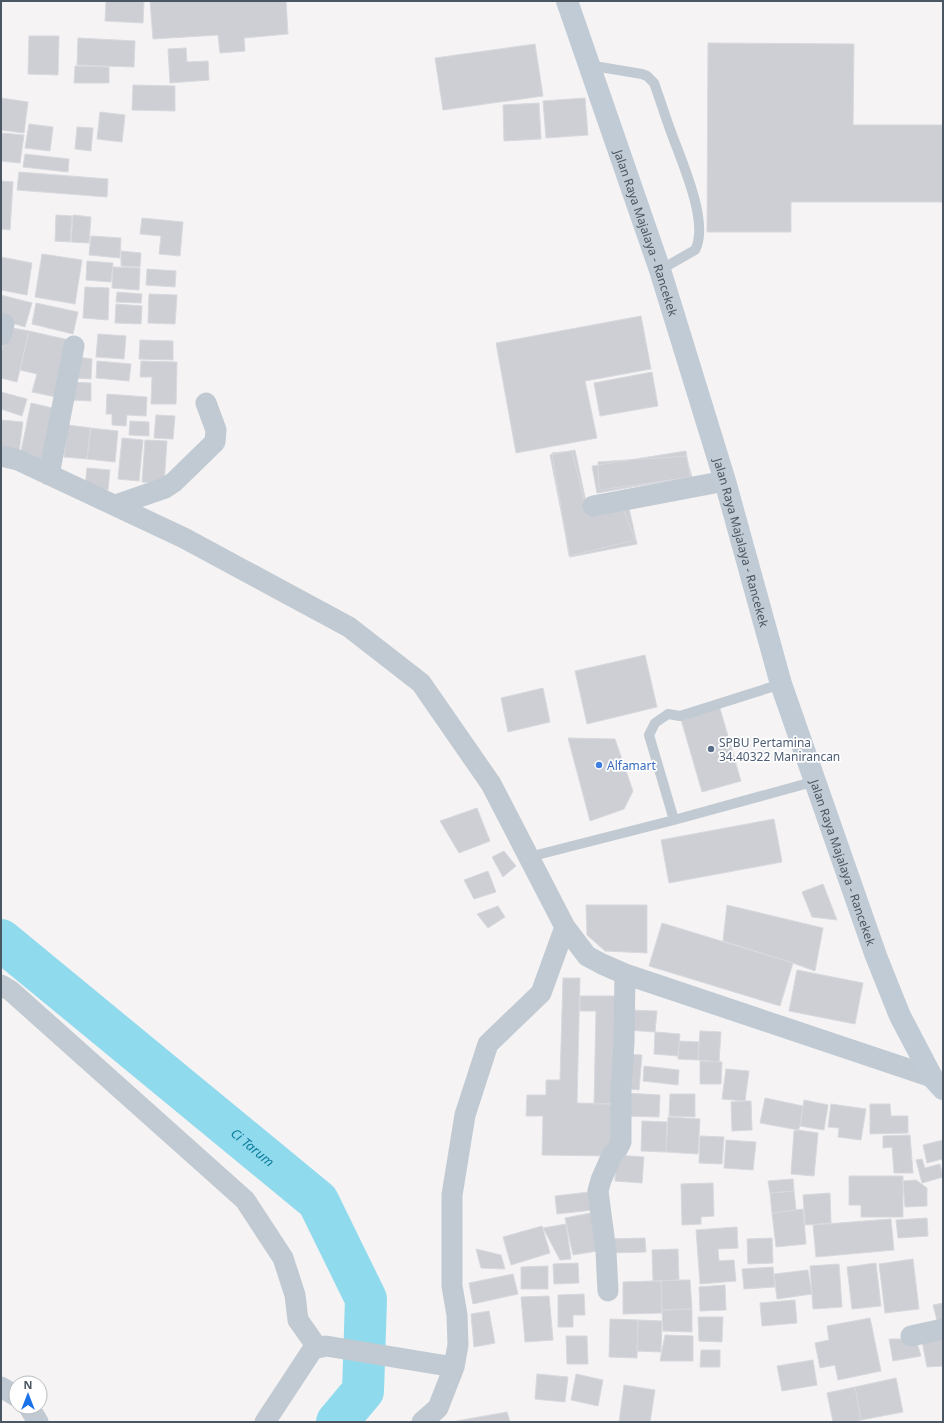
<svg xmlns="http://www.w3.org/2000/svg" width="944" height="1423" font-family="'Noto Sans',sans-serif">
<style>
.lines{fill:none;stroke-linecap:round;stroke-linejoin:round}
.river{stroke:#90daee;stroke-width:42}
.building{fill:#cdcfd5;stroke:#d7d9de}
.lane{stroke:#c1cad2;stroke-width:10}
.street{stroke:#c1cad2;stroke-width:21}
.secondary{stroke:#c1cbd6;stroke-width:22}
.service-dot{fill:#5c6f8a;stroke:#fff;stroke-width:1.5}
.shop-dot{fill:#3f7fe0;stroke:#fff;stroke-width:1.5}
.labels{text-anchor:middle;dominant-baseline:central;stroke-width:3.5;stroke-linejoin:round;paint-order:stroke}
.street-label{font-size:12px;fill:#4a5661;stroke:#fff}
.service-label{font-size:12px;fill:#4e5e75;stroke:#fff;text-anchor:start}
.shop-label{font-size:12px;fill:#366cbe;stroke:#fff;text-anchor:start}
.water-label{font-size:13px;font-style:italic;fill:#0c7c9b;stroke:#fff}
</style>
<rect width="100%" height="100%" fill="#f5f3f3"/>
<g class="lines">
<path class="river" id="s1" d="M1 940 318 1201 366 1299 363 1391 337 1422"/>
</g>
<path class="building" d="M106 1H144L143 23 105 21Z
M150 1H286L288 34 244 38 245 51 220 53 218 35 153 39Z
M29 36H59L58 75 28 74Z
M78 38 135 41 134 67 77 65Z
M708 43 854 44 853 125H943V202H791V232H707Z
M535 44 543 96 443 110 435 58Z
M186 48 187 62 208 61 209 80 170 83 168 49Z
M75 66 109 67V83H74Z
M133 85 175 86V111L132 110Z
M1 98 28 102 24 133 1 130Z
M585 98 588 135 546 138 543 101Z
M539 103 541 139 504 141 503 105Z
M100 112 125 115 122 142 97 139Z
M29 124 53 127 50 151 25 148Z
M77 127 93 128 91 151 75 149Z
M1 133 24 135 20 163 1 161Z
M25 154 69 159 68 172 23 167Z
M19 172 108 179 107 197 17 190Z
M1 181 13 182 10 230 1 229Z
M56 215 72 216 70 242 55 241Z
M73 215 91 217 89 243 71 242Z
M142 218 183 222 180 256 159 254 161 236 140 234Z
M91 236 121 238 120 258 89 255Z
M121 251 141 253 140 267 121 266Z
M42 254 82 260 75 304 35 297Z
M1 257 32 263 27 295 1 290Z
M87 261 113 263 111 282 86 280Z
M113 267 140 268 139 290 112 288Z
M147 269 176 271 175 287 146 285Z
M85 287 109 288 108 320 83 318Z
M117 292 142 294 141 303 116 302Z
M149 294 177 295 175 324 148 323Z
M1 295 32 303 25 327 1 320Z
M36 303 78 312 73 334 32 324Z
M116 304 142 306 141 324 115 323Z
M641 316 651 369 585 381 597 438 516 453 496 343Z
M7 327 29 331 17 382 1 378V354Z
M29 331 69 340 56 397 32 392 37 374 20 370Z
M98 334 126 336 124 359 96 357Z
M140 340 173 341V360L139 359Z
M78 357 92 359 91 379 76 378Z
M97 361 131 364 129 381 96 378Z
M141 361 177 362 176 404H151L152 377H140Z
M652 372 658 406 600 416 594 383Z
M70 382 91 383V401L69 400Z
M1 392 27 399 22 416 1 409Z
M107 394 147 397 146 416 127 415 126 426 112 425V414H106Z
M31 403 57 409 47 461 20 456Z
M156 415 175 416 173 439 154 438Z
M1 420 23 422 19 452 1 450Z
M130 421 149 422V436L129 435Z
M68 425 91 428 87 459 64 457Z
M90 428 118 431 115 462 87 459Z
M122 438 143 440 139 481 118 479Z
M145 440 167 441 164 484 142 482Z
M575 450 589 516 629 508 637 544 570 557 550 455Z
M572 451 588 516 623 509 635 540 569 556 552 453Z
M686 451 690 477 597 493 592 466Z
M686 456 692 477 599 490 598 462Z
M87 468 110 470 108 490 85 487Z
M645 655 657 707 587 724 575 671Z
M543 688 550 722 508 732 501 698Z
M719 705 741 781 702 792 680 716Z
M568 738 615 739 633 791 624 809 590 821Z
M477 808 490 841 459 853 440 821Z
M774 819 782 862 669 883 661 840Z
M504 851 516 866 503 877 492 857Z
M488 871 496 892 474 899 464 880Z
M823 884 837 920 812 917 802 892Z
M586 905H647V953L605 951 587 935Z
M727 905 823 928 815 971 793 963 723 941Z
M498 906 505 917 488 928 477 914Z
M662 923 793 963 780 1006 649 966Z
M797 970 863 983 855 1024 789 1011Z
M563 978H580L577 1103 615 1104 613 1148 608 1156 542 1155 543 1116H526L527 1095H546V1080H560Z
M580 996H617L615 1104H594L596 1011H580Z
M628 1010 657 1011 655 1032 627 1030Z
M700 1031 721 1032 719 1062 698 1060Z
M655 1032 680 1034 678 1056 654 1054Z
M679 1041 699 1042 698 1060 678 1059Z
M625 1054 642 1055 639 1090 622 1088Z
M700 1061 722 1062 721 1084H700Z
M644 1066 679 1070 678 1085 643 1081Z
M726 1069 749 1071 745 1101 722 1099Z
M625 1093 660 1095 659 1117 623 1116Z
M670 1094H695V1117L669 1116Z
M765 1098 803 1106 800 1126 798 1130 760 1123Z
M804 1100 828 1105 824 1130 800 1126Z
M745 1101H751L752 1130 732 1131 731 1102Z
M831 1104 866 1109 861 1140 838 1137 839 1128 828 1127Z
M870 1104H890L891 1116H908V1133L870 1134Z
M668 1117 700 1119 698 1154 666 1152Z
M642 1121 667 1122 666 1152 641 1151Z
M798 1130 818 1133 814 1176 791 1174 794 1131Z
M910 1135 913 1173H894L892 1147 883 1148V1136Z
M700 1136 724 1137 722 1164 699 1163Z
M726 1140 756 1142 753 1170 724 1168Z
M943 1140V1166L942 1159 927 1163 923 1145Z
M616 1155 644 1157 642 1183 615 1181Z
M922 1159 925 1168 940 1164 943 1177 922 1183 916 1160Z
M849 1176H903V1217H861V1205H849Z
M793 1179 794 1191 770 1193 768 1181Z
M916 1180 927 1188V1206L905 1207 903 1181Z
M713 1183 714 1216 701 1217V1224L682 1225 681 1184Z
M794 1191 796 1210 772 1213 770 1193Z
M589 1192 592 1210 557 1214 555 1196Z
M830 1193 831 1223 805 1225 803 1195Z
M803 1209 806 1244 776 1247 772 1213Z
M596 1212 603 1250 573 1255 565 1218Z
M927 1218 928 1236 898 1238 896 1220Z
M891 1219 894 1250 816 1257 813 1225Z
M566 1224 571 1259 560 1260 543 1228Z
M542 1226 550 1253 511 1265 503 1237Z
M737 1227 738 1248 718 1249 719 1261 734 1260 736 1281 700 1284 696 1230Z
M645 1238 646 1252 608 1253V1239Z
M772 1238 773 1263 748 1264 747 1239Z
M476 1249 501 1255 505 1269 481 1268Z
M678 1249 679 1280 653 1281 652 1250Z
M913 1259 919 1309 885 1313 879 1264Z
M578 1263 579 1283 554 1284 553 1264Z
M876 1263 881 1306 852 1309 847 1267Z
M839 1264 842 1307 813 1309 810 1266Z
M548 1266V1289H521V1267Z
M773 1267 775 1287 744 1289 742 1269Z
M808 1270 812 1294 777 1299 774 1274Z
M513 1274 518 1294 473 1304 469 1283Z
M679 1280H690L692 1309 662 1310 661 1281Z
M653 1281H661L662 1313 623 1314V1282Z
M725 1285 726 1310 700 1311 699 1287Z
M584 1294 585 1315H573V1327H558V1295Z
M549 1296 553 1340 525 1342 521 1297Z
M795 1300 797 1323 762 1326 760 1303Z
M943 1303V1323L938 1324 933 1305Z
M692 1309V1332L663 1331 662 1310Z
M489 1311 495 1343 474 1347 471 1314Z
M698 1317H723L722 1342 699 1341Z
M870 1318 881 1371 838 1380 835 1365 820 1368 815 1343 829 1340 827 1326Z
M610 1319 638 1320 637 1358 609 1357Z
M638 1320 662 1321 661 1352 637 1351Z
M665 1335 693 1336V1361H660Z
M566 1336H587L588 1364H567Z
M943 1336V1366L927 1367 922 1341Z
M889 1339H916L921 1356 893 1361Z
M701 1350H720V1367H700Z
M813 1360 817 1385 782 1391 777 1366Z
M537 1374 568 1377 565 1402 535 1399Z
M576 1374 603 1380 598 1406 571 1400Z
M896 1378 903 1412 861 1420 855 1387Z
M624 1385 655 1390 650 1422H619Z
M855 1387 861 1420 854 1422H833L827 1393Z
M507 1412 510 1422H451Z"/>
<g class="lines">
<path class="lane" d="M588 65 642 74 647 76 654 83C660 99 665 116 671 132 681 160 710 223 695 250L660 270
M674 820 649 735 655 723 668 714 680 716 781 684
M529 857 674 820 816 781"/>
<path class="street" d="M1 335 4 324
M1 456 18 460 184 538 349 627 421 683 491 784 565 927 587 956 602 964 625 974 932 1077
M49 475 74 346
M116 505 165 488 174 482 215 442 216 430 206 403
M593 506 725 481
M1 985 11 991 245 1200 283 1258 295 1295 298 1320 317 1347
M608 1291 606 1252 598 1191 601 1180 612 1155 618 1148 621 1142V1088L624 1042 625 974
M911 1336 943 1329
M454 1367 458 1345 457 1315 452 1286V1195L465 1115 488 1044 541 993 565 927
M1 1387 16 1396
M29 1407 38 1422
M265 1422 313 1349 326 1346 454 1367 438 1408 422 1422"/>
<path class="secondary" id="s2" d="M567 1 660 270 725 481 781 684 876 956 900 1016 932 1077 943 1089"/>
</g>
<circle class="service-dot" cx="711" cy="749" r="4"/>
<circle class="shop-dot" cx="599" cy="765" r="4"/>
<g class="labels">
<g class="street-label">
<text stroke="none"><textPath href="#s2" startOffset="245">Jalan Raya Majalaya - Rancekek</textPath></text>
<text stroke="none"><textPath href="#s2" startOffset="569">Jalan Raya Majalaya - Rancekek</textPath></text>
<text stroke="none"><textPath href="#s2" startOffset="905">Jalan Raya Majalaya - Rancekek</textPath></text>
</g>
<g class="service-label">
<text x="719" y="742">SPBU Pertamina<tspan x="719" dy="14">34.40322 Manirancan</tspan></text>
</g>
<g class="shop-label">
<text x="607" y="765">Alfamart</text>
</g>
<g class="water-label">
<text stroke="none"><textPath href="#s1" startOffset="326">Ci Tarum</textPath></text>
</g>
</g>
<rect width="944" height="1423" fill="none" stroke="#4a5661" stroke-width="4"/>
<g transform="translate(28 1395)"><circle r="19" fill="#ffffff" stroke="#b7bbc0"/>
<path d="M0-3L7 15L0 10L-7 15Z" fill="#1a73e8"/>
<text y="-6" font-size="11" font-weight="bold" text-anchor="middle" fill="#4a5661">N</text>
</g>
</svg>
